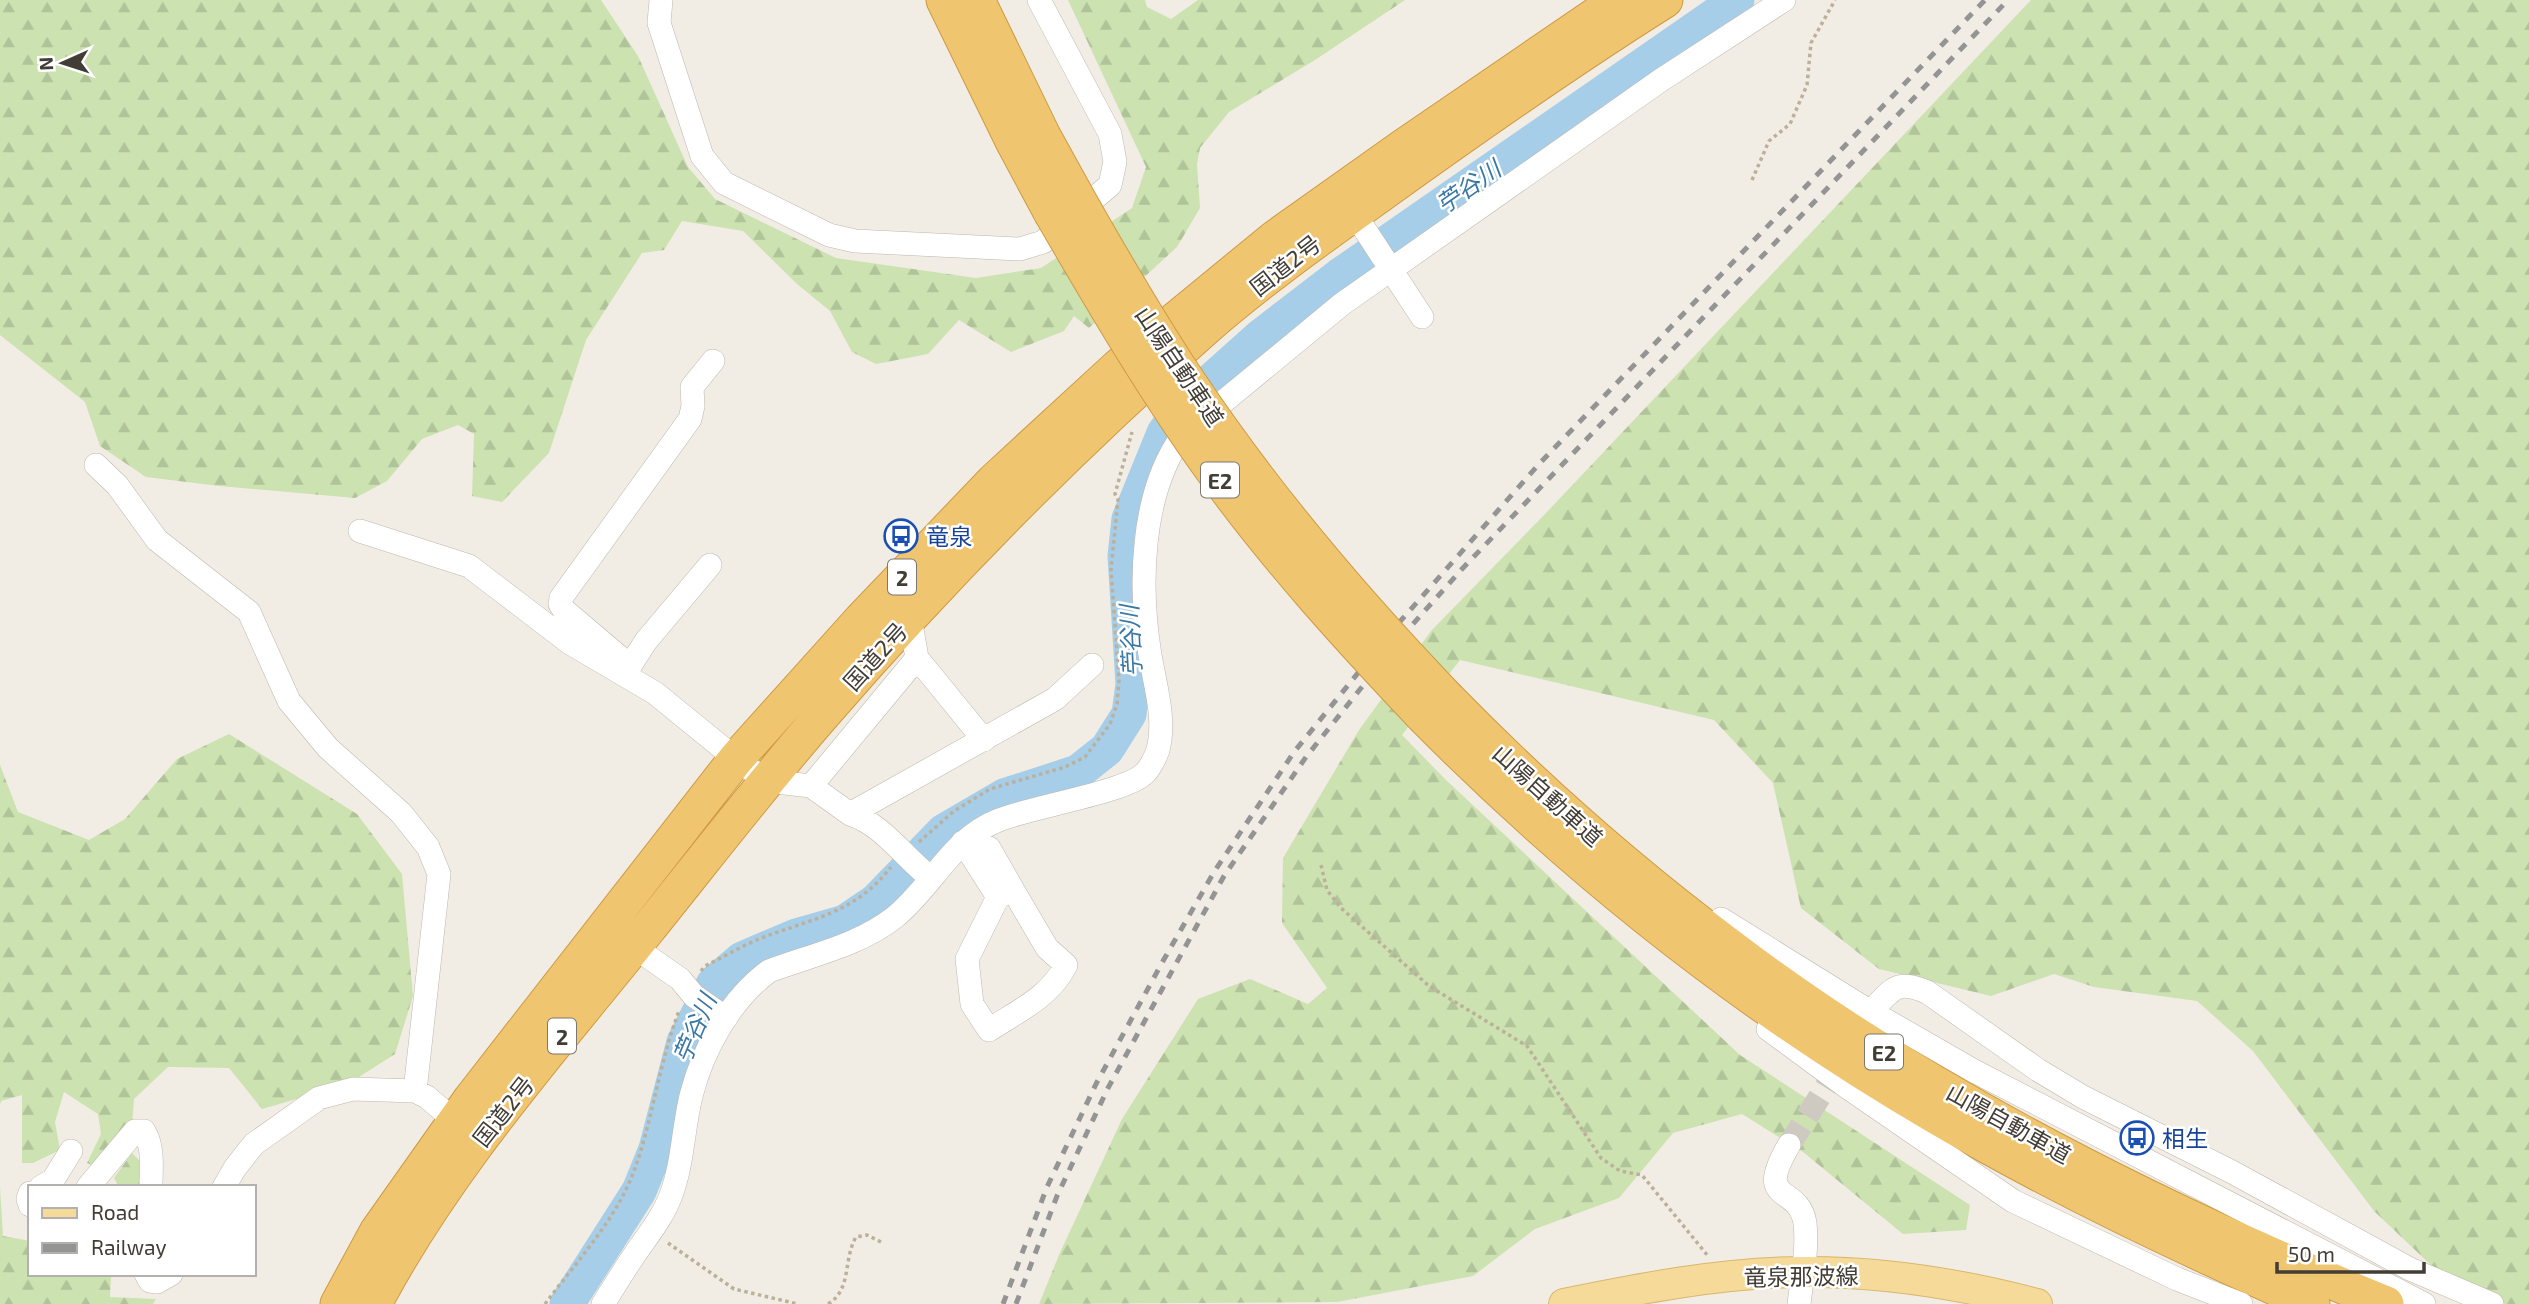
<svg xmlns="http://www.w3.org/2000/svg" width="2529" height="1304" font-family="'Exo 2','Noto Sans JP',sans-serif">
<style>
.forest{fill:url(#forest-firs)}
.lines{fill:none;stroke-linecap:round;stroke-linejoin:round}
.river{stroke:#a6cee9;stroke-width:35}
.minor-tunnel{stroke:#cecac2;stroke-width:23;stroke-dasharray:23 11;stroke-linecap:butt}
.minor-casing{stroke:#beb7ac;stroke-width:24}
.major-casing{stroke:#d8b76c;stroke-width:32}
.highway-casing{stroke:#ce9a42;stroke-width:37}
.path{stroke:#bcb09b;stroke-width:3.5;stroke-dasharray:3.5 3.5;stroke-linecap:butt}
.minor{stroke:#fff;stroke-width:23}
.major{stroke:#f5da9a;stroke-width:30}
.highway{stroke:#f0c570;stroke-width:35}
.rail{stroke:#949494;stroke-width:5;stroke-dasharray:9 9;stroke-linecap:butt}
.highway-bridge-casing{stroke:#ce9a42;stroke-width:37;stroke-linecap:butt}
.highway-bridge{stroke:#f0c570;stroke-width:35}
.labels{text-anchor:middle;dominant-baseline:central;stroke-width:5;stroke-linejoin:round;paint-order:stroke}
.shield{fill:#fff;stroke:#7b7772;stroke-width:2}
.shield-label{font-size:21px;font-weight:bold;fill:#423d35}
.street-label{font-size:23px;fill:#423d35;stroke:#fff}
.transit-label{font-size:23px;fill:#164399;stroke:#fff;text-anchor:start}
.water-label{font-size:24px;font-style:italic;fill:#3977a4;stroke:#fff}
</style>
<defs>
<pattern id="forest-firs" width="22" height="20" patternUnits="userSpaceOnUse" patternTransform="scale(1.75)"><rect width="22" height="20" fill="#cce2b1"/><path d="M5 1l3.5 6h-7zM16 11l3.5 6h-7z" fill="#b0c399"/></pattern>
</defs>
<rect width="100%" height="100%" fill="#f1ede5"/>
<path class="forest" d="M0 0H601L638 56 688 167 715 199 836 258 976 278 1041 268 1132 208 1146 167 1068 0H1145L1147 7 1171 19 1198 0H1405L1315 60 1229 112 1200 148 1197 164 1200 208 1177 247 1089 328 1074 316 1064 331 1011 352 959 320 928 354 876 364 852 352 830 311 797 284 743 231 682 221 664 250 642 253 586 340 549 453 502 502 472 496 474 434 458 425 422 439 387 481 355 498 219 486 146 477 100 446 85 402 0 335Z
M2031 0H2529V1304H2472L2374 1211 2253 1051 2197 1001 2094 987 2054 974 1991 996 1879 969 1801 908 1773 783 1714 720 1460 660 1402 735 1446 780 1740 1055 1970 1205 1966 1230 1903 1234 1803 1152 1742 1114 1673 1133 1619 1198 1535 1229 1473 1276 1337 1302 1039 1304 1059 1255 1122 1119 1198 999 1250 979 1308 1004 1327 988 1282 923 1283 858 1359 730 1431 631 1546 513Z
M229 734 357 814 402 874 413 996 395 1054 348 1084 262 1109 229 1068 168 1067 134 1099 131 1137 96 1167 87 1163 101 1134 98 1114 64 1092 55 1122 60 1150 33 1163H22V1095L1 1101 0 1106V765L18 812 89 840 125 819 177 759Z
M132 1153 142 1163 144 1187H119L114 1178Z
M0 1187 3 1236 30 1241V1274H115L111 1277 110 1297 156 1299 153 1304H0Z"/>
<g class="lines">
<path class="river" d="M567 1304 639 1191 656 1149 684 1042 714 983 742 959 796 936 845 922 876 901 944 831 1004 796 1078 772 1107 749 1129 714 1133 684 1125 556 1129 519 1164 433 1185 404 1261 336 1339 276 1737 0"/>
<path class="minor-tunnel" d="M1789 1145 1843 1060"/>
<defs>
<path id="minor" d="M661 0 659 23 702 156 724 183 829 235 855 241 1020 249 1043 242 1110 185 1115 162 1110 134 1039 0
M1354 213 1422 317
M96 465 117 485 157 540 249 612 289 701 328 748 401 813 428 847 439 874 415 1091
M360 531 469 566 570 643 655 693 736 759 767 781 811 786 917 658 910 618
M917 658 984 740
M627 667 624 661 564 610 560 604 561 598 690 419 693 406 692 387 713 361
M628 669 646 641 710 565
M811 786 850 814 1055 699 1092 665
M850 814C884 825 904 858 931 878
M963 842 998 897 967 959 972 1004 989 1030C1018 1011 1050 997 1066 965L1047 948 1013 890 998 897
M989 848 1013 890
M1721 919 1861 1006 1974 1071 2424 1304
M634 947 680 979 694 996 726 1018
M1878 1004C1896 984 1902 982 1927 992L2038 1070 2083 1097 2232 1172 2410 1269 2492 1304
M1768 1029 1847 1087 2013 1201 2177 1279 2241 1304
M1789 1145C1753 1206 1799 1183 1805 1223 1808 1249 1802 1278 1799 1304
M41 1187 53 1180 71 1151
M88 1187 135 1131H144C154 1147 151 1168 151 1187
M224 1187 235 1168 254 1144 319 1098 353 1089 415 1091 427 1097 455 1121
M30 1193 28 1199 30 1205
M146 1274 150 1281 157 1282 171 1274
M603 1304C614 1287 624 1270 635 1254 648 1235 663 1217 671 1195 683 1163 683 1129 691 1096 703 1049 730 1000 769 971 812 955 860 945 895 917 933 886 952 838 999 820 1030 807 1127 792 1145 773 1150 768 1156 756 1158 750 1166 720 1155 685 1150 655 1139 587 1140 493 1183 435L1342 304 1661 80 1784 0"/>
<path id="major" d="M1564 1304C1642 1288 1720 1273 1800 1272 1880 1271 1961 1284 2037 1304"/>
<path id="highway" d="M944 0 1014 143 1051 212
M977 0 1043 136 1075 194
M1448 699C1535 788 1628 870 1728 945 1922 1093 2160 1211 2386 1304
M1426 719C1579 873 1750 1008 1937 1117 2058 1188 2184 1247 2312 1304
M338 1304 377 1232 471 1099 736 759 861 620 994 481 1119 366 1275 238 1403 147 1618 0
M374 1304C446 1167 552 1049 648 929 706 857 763 783 824 713 942 577 1069 448 1204 329 1260 280 1321 237 1381 194 1474 127 1568 61 1665 0"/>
</defs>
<use href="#minor" class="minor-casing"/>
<use href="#major" class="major-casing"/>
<use href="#highway" class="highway-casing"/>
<path class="path" d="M1752 180 1769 141 1790 124 1807 85 1811 43 1835 0
M919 842 954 811 990 789 1065 767 1085 757 1110 724 1117 704 1119 680 1111 570 1118 499 1115 494 1132 432
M1321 865 1327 890 1341 908 1429 986 1527 1046 1601 1158 1620 1171 1642 1175 1708 1256
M701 971 705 966C721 958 737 949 754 941 807 919 853 916 891 867
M668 1243 734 1289 798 1304
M545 1304C576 1262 616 1220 634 1171 653 1119 659 1063 679 1011
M828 1304C852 1290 843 1259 856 1237L867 1235 881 1242"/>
<use href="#minor" class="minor"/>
<use href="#major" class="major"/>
<use href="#highway" class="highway"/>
<path class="rail" d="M1003 1304 1047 1187 1096 1084 1163 961 1214 872 1294 752 1396 626 1539 464 1985 0
M1016 1304 1057 1196 1108 1088 1224 876 1306 757 1405 633 1462 569 2008 0"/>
<defs>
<path id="highway-bridge" d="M1075 194C1110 256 1146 318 1185 377 1262 493 1352 599 1448 699
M1051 212C1102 300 1153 387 1212 469 1276 558 1351 640 1426 719"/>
</defs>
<use href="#highway-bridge" class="highway-bridge-casing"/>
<use href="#highway-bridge" class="highway-bridge"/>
</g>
<defs>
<symbol id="bus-ring" viewBox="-11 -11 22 22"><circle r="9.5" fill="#fff" stroke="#1a4fb4" stroke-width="1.5"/><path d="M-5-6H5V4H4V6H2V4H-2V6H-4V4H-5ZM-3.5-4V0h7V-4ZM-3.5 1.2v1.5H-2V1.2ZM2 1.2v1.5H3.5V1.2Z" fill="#1a4fb4"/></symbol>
</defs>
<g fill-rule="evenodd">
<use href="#bus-ring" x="882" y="517" width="38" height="38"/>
<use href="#bus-ring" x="2118" y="1119" width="38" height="38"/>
</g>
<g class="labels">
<g class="shield">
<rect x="1201" y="462.5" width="38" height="35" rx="5"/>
<rect x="888" y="559.5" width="28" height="35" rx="5"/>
<rect x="548" y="1018.5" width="28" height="35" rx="5"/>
<rect x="1865" y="1034.5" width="38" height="35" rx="5"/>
</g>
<g class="shield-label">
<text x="1220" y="480">E2</text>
<text x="902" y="577">2</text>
<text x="562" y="1036">2</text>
<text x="1884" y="1052">E2</text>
</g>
<g class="street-label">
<text transform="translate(1285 265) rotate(-38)">国道2号</text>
<text transform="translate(1180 366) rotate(56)">山陽自動車道</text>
<text transform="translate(875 656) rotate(-48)">国道2号</text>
<text transform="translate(1548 795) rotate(42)">山陽自動車道</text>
<text transform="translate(503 1111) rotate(-52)">国道2号</text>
<text transform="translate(2009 1123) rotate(29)">山陽自動車道</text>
<text transform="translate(1801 1276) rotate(-1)">竜泉那波線</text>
</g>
<g class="transit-label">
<text x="926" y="536">竜泉</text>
<text x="2162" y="1138">相生</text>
</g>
<g class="water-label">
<text transform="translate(1468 186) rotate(-35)">苧谷川</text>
<text transform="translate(1130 641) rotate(-93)">苧谷川</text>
<text transform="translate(694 1028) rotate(-67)">苧谷川</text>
</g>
</g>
<rect x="28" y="1185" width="228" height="91" fill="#ffffff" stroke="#b3b1ae" stroke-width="2"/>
<rect x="42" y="1208" width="35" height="10" fill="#f5da9a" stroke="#b3b1ae" stroke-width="2"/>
<text x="91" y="1220" font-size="21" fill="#423d35">Road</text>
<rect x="42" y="1243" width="35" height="10" fill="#949494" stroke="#b3b1ae" stroke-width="2"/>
<text x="91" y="1255" font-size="21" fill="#423d35">Railway</text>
<g transform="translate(63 63) rotate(267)" stroke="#ffffff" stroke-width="5" paint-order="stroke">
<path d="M0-5L12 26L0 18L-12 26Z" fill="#423d35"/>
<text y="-10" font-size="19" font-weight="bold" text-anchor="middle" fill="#423d35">N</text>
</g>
<path d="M2277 1262v10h147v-10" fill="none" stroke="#423d35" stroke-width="3.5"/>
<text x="2288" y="1262" font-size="21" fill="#423d35" stroke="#ffffff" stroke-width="5" paint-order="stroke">50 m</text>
</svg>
